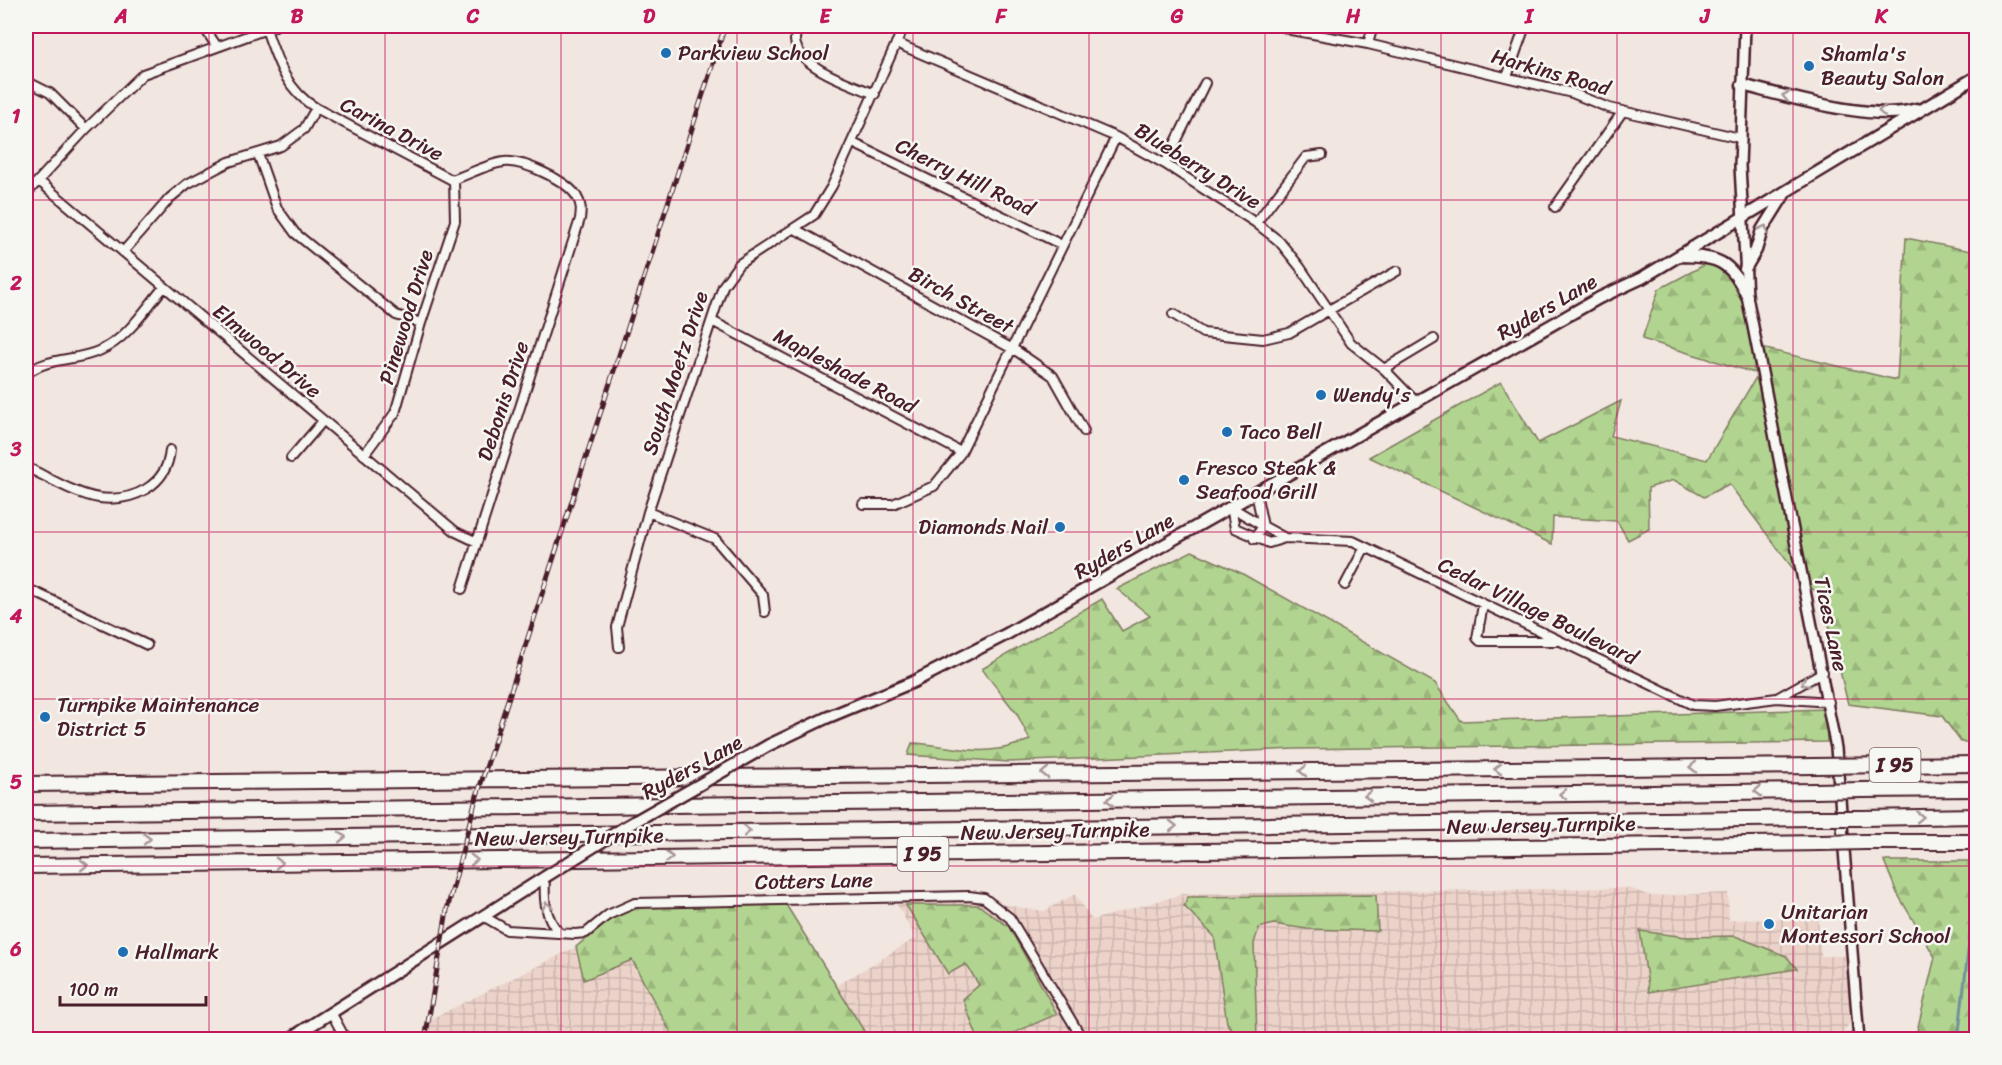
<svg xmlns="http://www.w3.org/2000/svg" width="2002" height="1065" font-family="Sriracha,sans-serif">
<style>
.industrial{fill:url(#industrial-grid)}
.forest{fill:url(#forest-firs);stroke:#7e7a5e;stroke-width:1.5}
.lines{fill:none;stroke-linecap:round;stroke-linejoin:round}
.stream{stroke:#719199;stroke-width:3}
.minor-casing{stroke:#4a1f2b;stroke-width:12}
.tertiary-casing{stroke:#4a1f2b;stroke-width:14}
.secondary-casing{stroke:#4a1f2b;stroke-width:15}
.motorway-casing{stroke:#4a1f2b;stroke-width:18}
.minor{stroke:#f6f6f2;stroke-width:8}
.tertiary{stroke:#f6f6f2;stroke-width:9}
.secondary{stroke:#f6f6f2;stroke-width:10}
.motorway{stroke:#f6f6f2;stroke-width:14}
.rail-casing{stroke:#4a1f2b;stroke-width:5}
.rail{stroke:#f6f6f2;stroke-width:3;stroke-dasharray:9;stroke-linecap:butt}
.secondary-bridge-casing{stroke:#4a1f2b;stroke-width:15;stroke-linecap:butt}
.motorway-bridge-casing{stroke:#4a1f2b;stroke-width:18;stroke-linecap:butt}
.secondary-bridge{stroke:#f6f6f2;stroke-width:10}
.motorway-bridge{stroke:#f6f6f2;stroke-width:14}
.oneway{stroke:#a99598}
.grid{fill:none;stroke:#c2185b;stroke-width:1.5;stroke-opacity:0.55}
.poi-dot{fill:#1f6fb2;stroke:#f6f6f2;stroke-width:2}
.labels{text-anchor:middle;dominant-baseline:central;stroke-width:5;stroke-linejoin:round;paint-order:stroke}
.shield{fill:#f6f6f2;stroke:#7e6067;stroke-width:1.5}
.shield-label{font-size:20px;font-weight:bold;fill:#4a1f2b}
.poi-label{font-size:21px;fill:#4a1f2b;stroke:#f6f6f2;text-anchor:start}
.street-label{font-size:21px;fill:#4a1f2b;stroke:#f6f6f2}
.neatline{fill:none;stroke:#c2185b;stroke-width:2}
.grid-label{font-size:20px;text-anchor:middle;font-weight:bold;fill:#c2185b}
</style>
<defs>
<pattern id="industrial-grid" width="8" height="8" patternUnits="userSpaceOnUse" patternTransform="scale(1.5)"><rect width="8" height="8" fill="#ecd3ca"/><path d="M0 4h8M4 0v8" fill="none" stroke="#ccb5ae"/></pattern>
<pattern id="forest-firs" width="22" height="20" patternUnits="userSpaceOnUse" patternTransform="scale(1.5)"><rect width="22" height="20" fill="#b1d590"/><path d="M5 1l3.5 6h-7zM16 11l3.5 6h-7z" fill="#9ab67c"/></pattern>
</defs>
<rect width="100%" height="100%" fill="#f1e6e0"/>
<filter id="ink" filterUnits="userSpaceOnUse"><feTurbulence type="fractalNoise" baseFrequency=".0167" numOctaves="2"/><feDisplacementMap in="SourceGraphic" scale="12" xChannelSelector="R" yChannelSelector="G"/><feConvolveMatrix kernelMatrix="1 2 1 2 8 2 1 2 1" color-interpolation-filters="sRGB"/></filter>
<g filter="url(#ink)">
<path class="industrial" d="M1628 888 1651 896 1728 893 1729 920 1818 918 1821 956H1851L1855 1014 1839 1040H869L836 986 916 938 895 901 972 900 1044 911 1075 894 1092 920 1183 894Z
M576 947 584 980 632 959 674 1039 426 1040 429 1020Z"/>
<path class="forest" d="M1906 238 1976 252V742H1961L1942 716 1848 704 1822 596 1803 582 1729 484 1704 497 1674 480 1648 488 1649 529 1628 540 1617 521 1553 517 1552 544 1369 457 1501 382 1538 443 1621 401 1611 436 1707 460 1758 374 1642 339 1659 289 1710 262 1744 286 1753 346 1897 380Z
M1192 551 1241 573 1435 683 1461 721 1826 709 1827 742 1294 749 1009 762 908 755 912 743C940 744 970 754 998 749 1009 748 1020 743 1030 740L1017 714 982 669 1102 599 1122 631 1150 616 1117 589Z
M1884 861H1976L1975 1039H1915L1935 957 1897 893Z
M1376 895 1378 931 1307 929 1273 924 1259 928 1254 943 1257 1039H1237L1227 1023 1214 936 1184 906 1188 897Z
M785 903 869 1039H674L632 960 584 980 576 947 625 905Z
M906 905H978L1009 927 1057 1014 1000 1039H978L963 999 979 985 966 964 948 974Z
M1640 931 1686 937 1735 936 1786 956 1797 969 1649 992Z"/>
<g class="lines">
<path class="stream" d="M1958 1040 1970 934 1976 924"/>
<defs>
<path id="minor" d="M203 26 216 45
M798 26C797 30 795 35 795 40 796 67 854 85 875 94
M1282 26 1291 30 1368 44 1572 93 1609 108 1740 138
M266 29C277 60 286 90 316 108L452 180C468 175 487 164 504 162 523 160 568 181 577 197 582 205 581 211 580 219L462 589
M896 43 1116 137 1165 164 1256 223 1279 241 1300 267 1351 343 1384 369 1417 403
M1368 44 1373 26
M1507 77 1524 29 1530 26
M26 81 50 93 86 129
M853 143 1062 245
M258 154 277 208 295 233 396 315 421 323
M1165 164 1205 83
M39 181 456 532 477 542
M26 194 86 129 143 74 275 26
M1555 207 1623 111
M1256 223 1306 157 1322 155
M795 229 1018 352 1053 376 1084 431
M123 252 170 198 187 184 229 162 281 146 304 129 316 108
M1173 314 1203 333 1263 339 1289 333 1397 271
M712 321 961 452
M1384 369 1434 339
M26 374C49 356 75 362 101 350 127 339 146 308 164 287
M364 455 395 413 421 323 455 221 454 180
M291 458 323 421
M26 467C48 477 74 494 99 498 133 502 167 486 170 450
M1256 493 1263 526 1285 538
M863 504H893L934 486 960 454 1116 137
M1231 507 1235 528 1269 543 1285 538 1353 541 1693 705 1715 706 1777 698
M1231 507 1263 526 1254 539
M648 512 715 539 763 595 765 612
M1345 585 1365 547
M26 588 147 645
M1483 605 1477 638 1480 641H1557
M619 647 617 627 648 512 723 286 739 264 814 215 832 186 904 26
M1823 672 1777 698 1829 702
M545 877C544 897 544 917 559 932
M483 916 507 930 575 934 586 933 608 915 635 903 969 896 984 898 1010 918 1083 1040
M332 1014 346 1040
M1841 1040 1859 1039"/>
<path id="tertiary" d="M1745 26 1740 166 1747 296 1836 748 1859 1040"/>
<path id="secondary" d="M1742 85C1786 96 1874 123 1917 109
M1680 256C1717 256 1731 261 1747 296
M1745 269 1756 250 1762 230 1785 193
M769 745 826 718 913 682 1005 635 1599 298 1642 278 1976 77
M288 1040 545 877"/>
<path id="motorway" d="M26 784 1814 766
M1861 790 1976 789
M26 813 1816 791
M1863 818 1976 816
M26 841 1818 818
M1865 842H1976
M26 866 1821 843"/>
</defs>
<use href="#minor" class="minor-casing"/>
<use href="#tertiary" class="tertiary-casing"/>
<use href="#secondary" class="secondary-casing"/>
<use href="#motorway" class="motorway-casing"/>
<use href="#minor" class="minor"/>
<use href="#tertiary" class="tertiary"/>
<use href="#secondary" class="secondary"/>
<use href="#motorway" class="motorway"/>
<defs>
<path id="rail" d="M425 1040 447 910 475 802 725 26"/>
</defs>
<use href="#rail" class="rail-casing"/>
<use href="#rail" class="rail"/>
<defs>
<path id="secondary-bridge" d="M545 877 625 827 769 745"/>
<path id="motorway-bridge" d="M1814 766 1976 764
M1816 791 1861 790
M1818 818H1863
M1821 843 1865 842"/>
</defs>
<use href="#secondary-bridge" class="secondary-bridge-casing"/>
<use href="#motorway-bridge" class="motorway-bridge-casing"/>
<use href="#secondary-bridge" class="secondary-bridge"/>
<use href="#motorway-bridge" class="motorway-bridge"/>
</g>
<defs><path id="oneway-chevron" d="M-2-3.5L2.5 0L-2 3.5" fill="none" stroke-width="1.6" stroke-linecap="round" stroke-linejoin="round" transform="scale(1.5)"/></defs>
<g class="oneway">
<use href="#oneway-chevron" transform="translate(1786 96) rotate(-167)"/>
<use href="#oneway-chevron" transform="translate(1882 111) rotate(-178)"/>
<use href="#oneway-chevron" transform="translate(1764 229) rotate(-62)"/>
<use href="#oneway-chevron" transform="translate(1805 683) rotate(151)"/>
<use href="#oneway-chevron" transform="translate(1693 767) rotate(179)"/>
<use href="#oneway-chevron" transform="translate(1498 769) rotate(179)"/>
<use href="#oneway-chevron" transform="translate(1303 771) rotate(179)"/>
<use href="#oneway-chevron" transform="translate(1045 773) rotate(179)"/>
<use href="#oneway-chevron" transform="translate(1758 791) rotate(179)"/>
<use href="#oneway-chevron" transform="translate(1563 794) rotate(179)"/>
<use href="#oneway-chevron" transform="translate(1368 796) rotate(179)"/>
<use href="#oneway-chevron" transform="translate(1110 800) rotate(179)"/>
<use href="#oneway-chevron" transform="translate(1920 817) rotate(-1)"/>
<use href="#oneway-chevron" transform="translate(1173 826) rotate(-1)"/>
<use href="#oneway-chevron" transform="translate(747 831) rotate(-1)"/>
<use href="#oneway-chevron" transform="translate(342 837) rotate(-1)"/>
<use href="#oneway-chevron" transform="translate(147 839) rotate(-1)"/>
<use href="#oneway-chevron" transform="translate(669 857) rotate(-1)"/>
<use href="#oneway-chevron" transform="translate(474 860) rotate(-1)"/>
<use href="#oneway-chevron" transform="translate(279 863) rotate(-1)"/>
<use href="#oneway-chevron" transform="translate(84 865) rotate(-1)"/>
<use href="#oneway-chevron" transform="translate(547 906) rotate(-102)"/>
</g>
</g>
<path class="grid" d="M209 26V1040M385 26V1040M561 26V1040M737 26V1040M913 26V1040M1089 26V1040M1265 26V1040M1441 26V1040M1617 26V1040M1793 26V1040M26 200H1976M26 366H1976M26 532H1976M26 699H1976M26 866H1976"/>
<g class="poi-dot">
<circle cx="666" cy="53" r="6"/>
<circle cx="1809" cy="66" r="6"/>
<circle cx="1321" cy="395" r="6"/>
<circle cx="1227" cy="432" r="6"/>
<circle cx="1184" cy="480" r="6"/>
<circle cx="1060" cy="527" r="6"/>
<circle cx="45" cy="717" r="6"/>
<circle cx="1769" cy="924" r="6"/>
<circle cx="123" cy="952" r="6"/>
</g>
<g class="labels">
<g class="shield">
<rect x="1869.5" y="748" width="51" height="34" rx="4.5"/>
<rect x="897.5" y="837" width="51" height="34" rx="4.5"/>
</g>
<g class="shield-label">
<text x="1895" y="765">I 95</text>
<text x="923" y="854">I 95</text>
</g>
<g class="poi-label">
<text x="678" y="53">Parkview School</text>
<text x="1821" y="54">Shamla's<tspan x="1821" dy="24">Beauty Salon</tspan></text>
<text x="1333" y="395">Wendy's</text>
<text x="1239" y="432">Taco Bell</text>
<text x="1196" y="468">Fresco Steak &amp;<tspan x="1196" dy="24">Seafood Grill</tspan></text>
<text x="1048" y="527" text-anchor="end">Diamonds Nail</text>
<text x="57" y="705">Turnpike Maintenance<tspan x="57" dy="24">District 5</tspan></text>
<text x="1781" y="912">Unitarian<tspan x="1781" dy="24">Montessori School</tspan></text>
<text x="135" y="952">Hallmark</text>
</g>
<g class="street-label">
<text transform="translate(1551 72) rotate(16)">Harkins Road</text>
<text transform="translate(392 129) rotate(28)">Carina Drive</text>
<text transform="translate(1198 166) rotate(32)">Blueberry Drive</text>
<text transform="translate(965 177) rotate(26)">Cherry Hill Road</text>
<text transform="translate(961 300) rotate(29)">Birch Street</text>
<text transform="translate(1547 307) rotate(-30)">Ryders Lane</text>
<text transform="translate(406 317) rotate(-73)">Pinewood Drive</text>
<text transform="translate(267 351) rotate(40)">Elmwood Drive</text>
<text transform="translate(845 371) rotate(28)">Mapleshade Road</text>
<text transform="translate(675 373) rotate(-72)">South Moetz Drive</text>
<text transform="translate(503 401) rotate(-72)">Debonis Drive</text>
<text transform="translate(1124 546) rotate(-30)">Ryders Lane</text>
<text transform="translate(1538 611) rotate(26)">Cedar Village Boulevard</text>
<text transform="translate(1831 624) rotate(78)">Tices Lane</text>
<text transform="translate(692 767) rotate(-29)">Ryders Lane</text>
<text transform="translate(1541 825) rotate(-1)">New Jersey Turnpike</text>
<text transform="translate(1055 831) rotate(-1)">New Jersey Turnpike</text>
<text transform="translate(569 837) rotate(-1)">New Jersey Turnpike</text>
<text transform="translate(814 881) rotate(-1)">Cotters Lane</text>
</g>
</g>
<rect width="2002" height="1065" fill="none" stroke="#f6f6f2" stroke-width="66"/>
<path d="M60 996v9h146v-9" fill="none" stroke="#4a1f2b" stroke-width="3"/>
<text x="69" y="996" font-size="18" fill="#4a1f2b" stroke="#f6f6f2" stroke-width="4.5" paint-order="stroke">100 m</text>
<rect x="33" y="33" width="1936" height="999" class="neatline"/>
<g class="grid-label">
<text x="121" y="23">A</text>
<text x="297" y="23">B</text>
<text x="473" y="23">C</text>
<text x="649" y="23">D</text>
<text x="825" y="23">E</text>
<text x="1001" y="23">F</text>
<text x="1177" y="23">G</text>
<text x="1353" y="23">H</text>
<text x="1529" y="23">I</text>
<text x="1705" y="23">J</text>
<text x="1881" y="23">K</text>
<text x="16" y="123">1</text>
<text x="16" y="290">2</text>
<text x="16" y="456">3</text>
<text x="16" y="623">4</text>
<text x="16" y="789">5</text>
<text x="16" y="956">6</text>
</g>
</svg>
